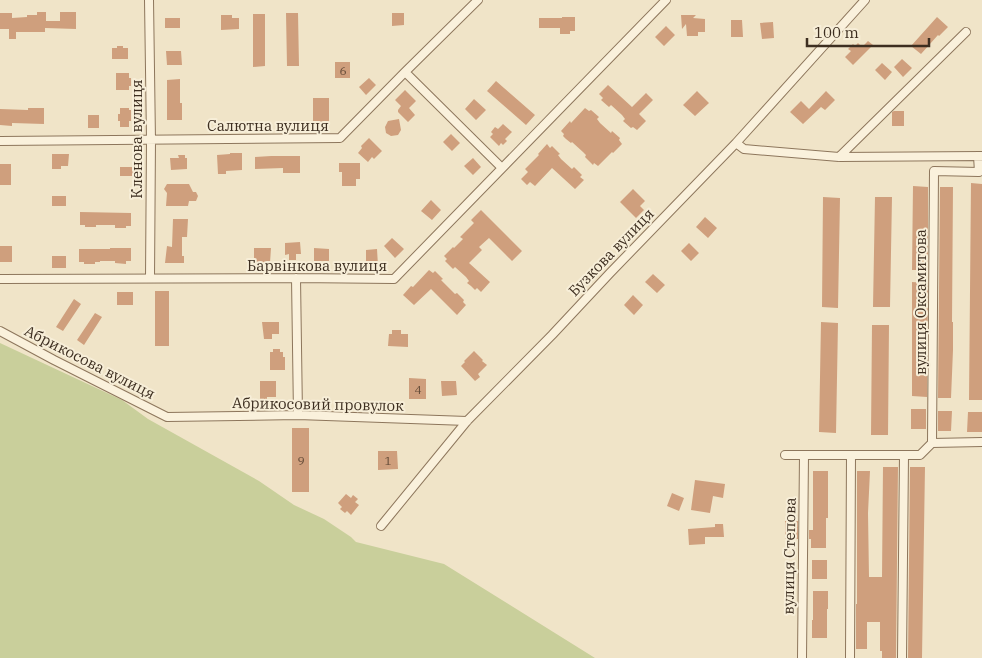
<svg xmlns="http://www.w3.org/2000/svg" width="982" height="658" font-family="'IBM Plex Serif',serif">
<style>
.green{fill:#c9cf9b}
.building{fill:#cf9f7d}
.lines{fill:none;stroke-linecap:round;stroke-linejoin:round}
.minor-casing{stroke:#8d765c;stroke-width:10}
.minor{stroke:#faf1dc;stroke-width:8}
.labels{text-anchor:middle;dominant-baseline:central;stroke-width:4;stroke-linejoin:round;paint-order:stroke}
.number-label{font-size:12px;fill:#624a37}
.street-label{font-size:15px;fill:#3d2e20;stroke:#f7eed8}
</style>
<rect width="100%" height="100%" fill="#f0e4c8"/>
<path class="green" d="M0 343 122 400 148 419 259 481 294 505 324 519 351 537 356 542 444 564 595 658H0Z"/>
<path class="building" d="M37 12H46V21H60V12H76V29L45 28V32H16V39H9V29H0V13H12V18L27 17V15H37Z
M286 13H298L299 66H287Z
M392 13H404V25L392 26Z
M253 14H265V66L253 67Z
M221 15H232V18H239V29L221 30Z
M681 15H696L693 18 705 19V32H698V36H687L686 24 682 29Z
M562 17H575V31H570V34H560V28H539V18H562Z
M937 17 948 27 939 36 938 35 921 54 911 46Z
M165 18H180V28H165Z
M731 20H742L743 37H731Z
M773 22 774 38 762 39 760 23Z
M666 26 675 35 664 46 655 37Z
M868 41 873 45 853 65 845 57 851 51 848 49 853 44 855 46 858 43 862 47Z
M117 46H123V48H128V59H112V48H117Z
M166 51H181L182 65H167Z
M902 59 912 68 903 77 894 67Z
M335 62H350V78H335Z
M882 63 892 72 885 80 875 70Z
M116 73H129V78H131V86H129V90H116Z
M369 78 376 85 366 95 359 87Z
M180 79V103H182V120H167V80Z
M496 81 535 115 526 125 487 91Z
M608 85 632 107 646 93 653 100 639 114 646 121 637 130 633 127 631 128 623 121 625 119 622 115 611 105 609 107 601 100 603 98 599 94Z
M405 90 416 101 409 108 415 115 408 122 398 112V110L401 106 395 100Z
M697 91 709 103 695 116 683 105Z
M826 91 835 100 825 110 821 107 803 124 790 112 801 101 809 109Z
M313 98H329V124H317V121H313Z
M474 99 486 110 476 120 465 109Z
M28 108H44V124L12 123V126L0 125V109L28 110Z
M120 108H129V110H131V121H129V127H120V121H118V114H120Z
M585 108 589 111 591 110 599 117 597 119 600 123 611 133 612 131 620 138 619 140 622 144 613 153 612 152 598 166 594 163 593 165 585 157 586 155 583 152 572 142 571 143 566 139 563 136 564 134 561 131 570 121 571 123Z
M894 111H904V126H892V112Z
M88 115H99V128H88Z
M399 119 401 130 398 135 391 136 386 133 385 127 388 121Z
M503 124 512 132 505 139 507 141 503 145 501 143 499 146 490 137 493 134 491 132 495 127 498 129Z
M451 134 460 143 452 151 443 142Z
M369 138 382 151 374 159 372 157 368 162 358 153 362 148 361 146Z
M547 144 550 148 552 146 560 154 558 155 561 159 572 169 574 167 582 175 580 177 584 180 575 189 552 168 535 186 530 182 527 185 521 179 528 172 525 169 539 155 538 154Z
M230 153H242V170L226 171V174H218L217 155 230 154Z
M52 154H69L68 166H61V169H52Z
M178 155H185V158H187V169L171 170 170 158H179Z
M271 156H300V173H283V168L255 169V157Z
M473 158 481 167 473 175 464 166Z
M339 163H360V179H356V186H342V172H339Z
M0 164H11V185H0Z
M120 167H133V176H120Z
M971 183 982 184V400H969Z
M167 184H189L193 192H196L198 196 196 201H189L188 206H166L167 193 164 189Z
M913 186 928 187V270H912Z
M940 187H953L952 322H953V350L951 398H938Z
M633 189 645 201 640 206 644 210 636 218 620 202Z
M52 196H66V206H52Z
M823 197 840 198 838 308 822 307Z
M875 197H892L890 307H873Z
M431 200 441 210 432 220 421 211Z
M481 210 522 251 512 261 489 238 479 247 482 250 469 263 490 282 481 292 477 288 475 290 471 286 467 283 469 281 466 277 455 267 453 269 445 261 447 259 444 256 453 247 454 248 463 239 460 237 474 223 471 220Z
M80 212 131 213V226H126V228H115V225H96V227H85V225H80Z
M705 217 717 228 708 238 696 227Z
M173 219H188L187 237H182V256H184V263H165L167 246 172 247Z
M392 238 404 249 395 258 384 246Z
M300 242 301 254H296V260H289V254L285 255V243Z
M689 243 699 253 691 261 681 251Z
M0 246H12V262H0Z
M110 248H131V261H126V264L115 263V261H100V262H95V264H84V262H79V249H110Z
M254 248H271L270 263H254Z
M314 248 329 249V261H314Z
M377 249 378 266H366V250Z
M52 256H66V268H52Z
M429 270 433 273 435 271 443 279 441 280 455 294 457 293 464 300 463 302 466 305 457 315 431 289 414 305 403 295 411 286 413 287Z
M653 274 665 285 657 293 645 282Z
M912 282 928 283 927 397 912 396Z
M155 291H169V346H155Z
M117 292H133V305H117Z
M633 295 643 305 634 315 624 305Z
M74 299 81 304 63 331 56 327Z
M95 313 102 317 84 345 77 340Z
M262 322H279V334H272V339H264Z
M821 322 838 323 836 433 819 432Z
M872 325H889L888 435H871Z
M392 330H401V334H408V347L388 346 389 334H392Z
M273 349H280V352H283V357H285V370H270V352H273Z
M474 351 483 360 480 363 482 361 487 365 478 374 480 377 475 381 461 366 465 362 468 365 464 361Z
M409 378 426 379V399H409Z
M260 381H276V397H267V400H260Z
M441 381H456L457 395 442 396Z
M911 409H926V429H911Z
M938 411H952L951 431H938Z
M968 412H982V432H967Z
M292 428H309V492H292Z
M378 451H397L398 469 378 470Z
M883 467H898L896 658H882V651H880V622H867V649H856V604H857V471H870L868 513 869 577H882Z
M910 467H925L922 658H908Z
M813 471H828V518H826V548H811V539H809V530H813Z
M695 480 725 484 723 498 713 496 710 513 691 510Z
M672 493 684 498 679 511 667 506Z
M346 494 351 498 353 495 358 499 355 502 359 505 351 515 347 511 345 513 340 509 342 507 338 503Z
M785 521H798V539H785Z
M715 524H723L724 537H705V544L689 545 688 529 715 527Z
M812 560H827V579H812Z
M813 591H828V609H827V638H812V620H813Z"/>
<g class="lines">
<defs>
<path id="minor" d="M149 0 151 140 150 278
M405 72 502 168
M0 141 340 138 405 72 478 0
M736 143 744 149 839 157 982 156
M978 156 979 172 934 171 932 443 982 442
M839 157 966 32
M296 278 298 415
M0 279 296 278 394 279 666 0
M0 331 54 360 167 417 298 415 467 421
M785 455H920L932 443
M381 526 467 421 552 335 610 273 736 143 865 0
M802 658 804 455
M850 658 851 455
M902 658 904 455"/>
</defs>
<use href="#minor" class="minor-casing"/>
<use href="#minor" class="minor"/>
</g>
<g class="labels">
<g class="number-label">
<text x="343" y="70">6</text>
<text x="418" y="389">4</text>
<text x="301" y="460">9</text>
<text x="388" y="460">1</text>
</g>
<g class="street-label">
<text x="268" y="125">Салютна вулиця</text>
<text transform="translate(136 139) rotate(-90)">Кленова вулиця</text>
<text transform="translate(611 252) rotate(-46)">Бузкова вулиця</text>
<text x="317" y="265">Барвінкова вулиця</text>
<text transform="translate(920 302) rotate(-90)">вулиця Оксамитова</text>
<text transform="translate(90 362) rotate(27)">Абрикосова вулиця</text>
<text transform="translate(318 404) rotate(1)">Абрикосовий провулок</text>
<text transform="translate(789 556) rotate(-89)">вулиця Степова</text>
</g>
</g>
<path d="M807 38v8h122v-8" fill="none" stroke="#3d2e20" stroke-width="2.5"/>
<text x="814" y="38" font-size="15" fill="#3d2e20" stroke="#f7eed8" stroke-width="4" paint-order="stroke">100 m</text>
</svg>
